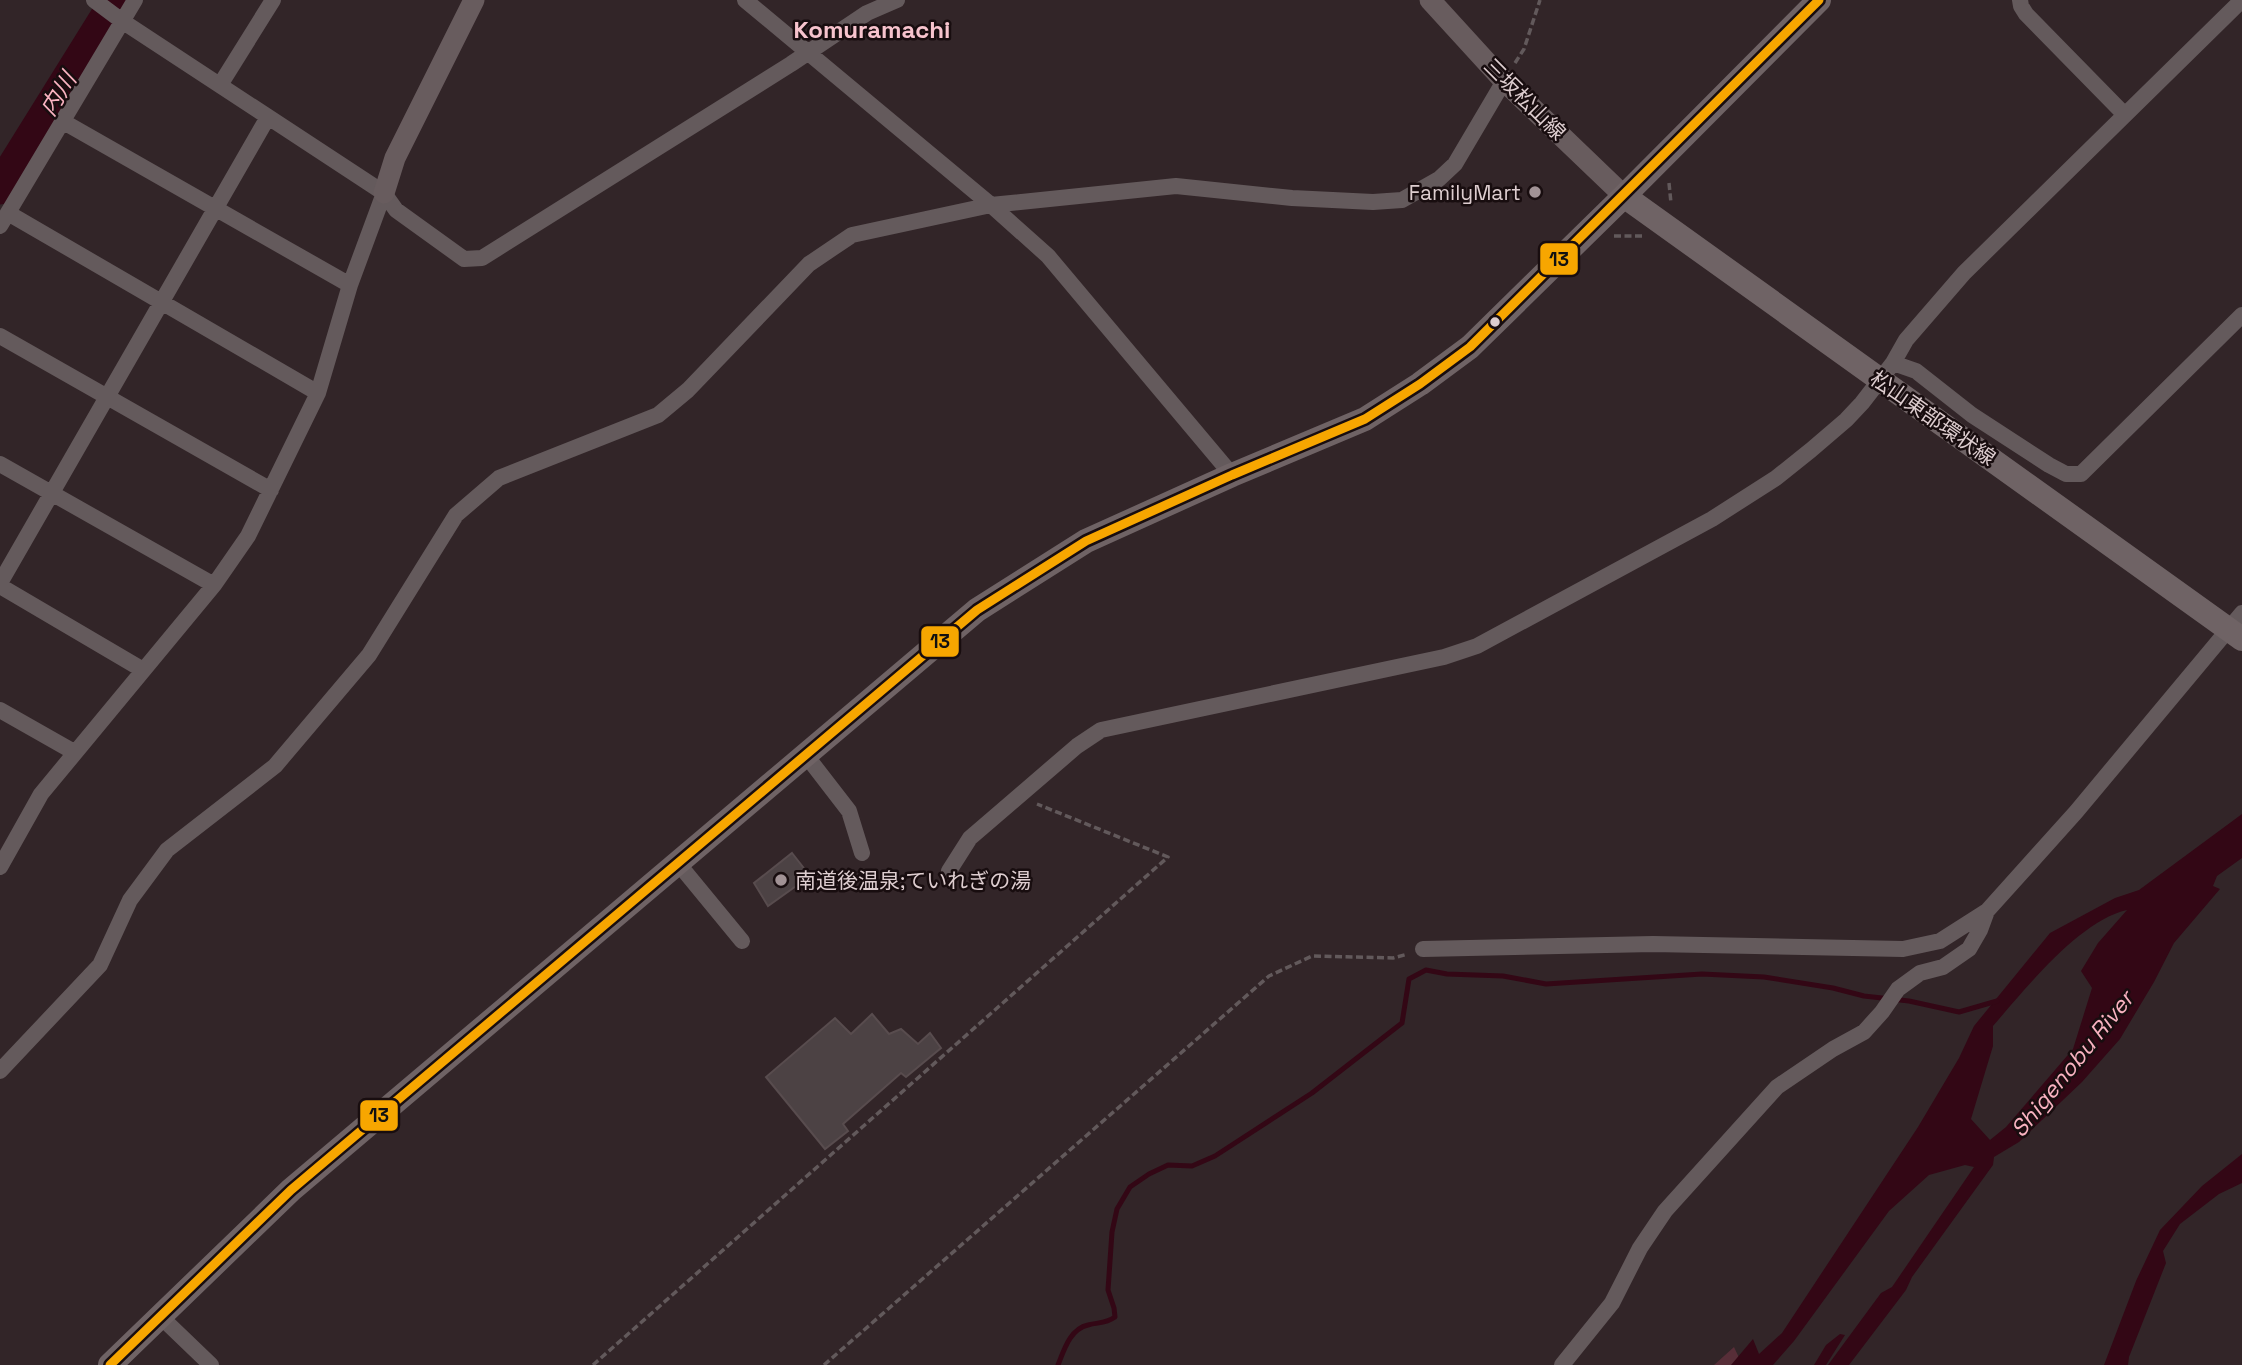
<svg xmlns="http://www.w3.org/2000/svg" width="2242" height="1365" font-family="'Space Grotesk','Noto Sans JP',sans-serif">
<style>
.green{fill:#572e38}
.water{fill:#330715;fill-rule:evenodd}
.lines{fill:none;stroke-linecap:round;stroke-linejoin:round}
.stream{stroke:#330715;stroke-width:5}
.river{stroke:#330715;stroke-width:33}
.building{fill:#4c4244;stroke:#584c4e;stroke-width:2}
.path{stroke:#62595b;stroke-width:3.5;stroke-dasharray:7 3.5;stroke-linecap:butt}
.street{stroke:#645a5c;stroke-width:16}
.secondary{stroke:#685c5e;stroke-width:21}
.primary{stroke:#6f6365;stroke-width:24}
.bus-1-casing{stroke:#180d0f;stroke-width:14}
.bus-1{stroke:#f7a600;stroke-width:9}
.poi-dot{fill:#a19295;stroke:#180d0f;stroke-width:2.5}
.bus-dot{fill:#ddcdcf;stroke:#180d0f;stroke-width:2.5}
.labels{text-anchor:middle;dominant-baseline:central;stroke-width:5;stroke-linejoin:round;paint-order:stroke}
.street-label{font-size:21px;fill:#ddcdcf;stroke:#180d0f}
.poi-label{font-size:21px;fill:#ddcdcf;stroke:#180d0f;text-anchor:end}
.water-label{font-size:23px;font-style:italic;fill:#f9b2c0;stroke:#180d0f}
.quarter-label{font-size:24px;font-weight:bold;fill:#f7c3cd;stroke:#180d0f}
.line-badge{stroke:#180d0f;stroke-width:2.5}
.pale-badge-label{font-size:19px;text-anchor:middle;font-weight:bold;fill:#111}
</style>
<rect width="100%" height="100%" fill="#322528"/>
<path class="green" d="M1734 1347 1741 1362 1738 1365H1714Z"/>
<path class="water" d="M2242 814V858L2217 876 2213 886 2220 889 2174 943 2154 982 2120 1039 2082 1082 2019 1142 1994 1157 1993 1165 1912 1277 1906 1290 1849 1365H1828L1881 1293 1892 1287 1974 1167 1965 1165 1929 1175 1889 1211 1794 1341 1773 1365H1731L1753 1339 1759 1354 1782 1333 1918 1127 1959 1058 1974 1026 2050 933 2115 898 2139 890ZM2127 910 2098 943 2081 971 2092 988 2073 1049 2006 1127 1990 1140 1971 1119 1993 1046V1026C2024 990 2080 920 2127 910Z
M2242 1154V1183L2219 1194 2180 1224 2163 1251 2166 1263 2129 1357 2128 1365H2104L2136 1281 2160 1230 2202 1186Z
M1840 1334 1845 1335 1826 1365H1814L1826 1345Z"/>
<g class="lines">
<path class="stream" d="M1058 1365C1064 1350 1070 1329 1088 1325 1099 1322 1105 1324 1115 1317L1114 1308 1108 1290 1112 1232 1117 1209 1130 1187 1149 1174 1168 1165 1192 1166 1215 1156 1312 1093 1402 1023 1409 979 1426 970 1447 974 1503 976 1546 984 1702 974 1764 977 1833 988 1864 996 1909 1001 1959 1012 1997 1001"/>
<path class="river" d="M0 188 117 0"/>
</g>
<path class="building" d="M792 853 810 876 768 906 754 883Z
M872 1014 889 1034 901 1029 918 1044 930 1033 941 1048 906 1077 901 1073 843 1124 848 1131 825 1149 766 1077 835 1018 851 1034Z"/>
<g class="lines">
<path class="path" d="M1515 63 1524 49 1540 0
M1669 183 1671 203
M1614 236H1642
M593 1365 1168 857 1037 804
M824 1365 1269 976 1312 956 1393 958 1408 954"/>
<path class="street" d="M94 0 122 21 384 193 396 210 464 259 482 258 791 64 867 13 897 0
M745 0 991 205 1048 256 1232 475
M2020 0 2021 6 2026 14 2125 115
M220 85 273 0
M62 121 350 285
M8 213 318 393
M0 226 135 0
M0 336 271 490
M1893 363 1916 371 1972 415 2049 465 2066 474H2081L2242 315
M0 464 214 585
M0 583 268 117
M0 586 143 670
M0 710 74 752
M805 754 849 811 862 853
M677 862 742 941
M0 867 41 794 214 585 248 536 318 393 350 285 384 193
M949 871 970 838 1077 746 1101 730 1444 657 1477 646 1712 519 1776 478 1811 450 1846 420 1862 403 1893 363 1906 340 1964 273 2242 0
M1423 949 1653 944 1903 949 1940 941 1987 911 2076 812 2242 613
M0 1071 100 965 130 900 167 850 275 766 369 655 456 515 499 478 658 415 688 390 809 264 852 235 991 205 1176 186 1292 198 1373 202 1402 200 1439 179 1455 164 1504 81
M161 1317 211 1365
M1562 1365 1612 1303 1640 1248 1665 1211 1777 1087 1833 1049 1864 1032 1882 1012 1898 989 1920 973 1943 967 1969 949 1980 930 1987 911"/>
<path class="secondary" d="M1430 0 1504 81 1624 196
M384 193 395 158 474 0"/>
<path class="primary" d="M1624 196 2242 639
M110 1365 291 1190 977 610 1086 541 1232 475 1365 419 1420 384 1470 347 1624 196 1819 0"/>
<defs>
<path id="bus-1" d="M110 1365 291 1190 977 610 1086 541 1232 475 1365 419 1420 384 1470 347 1819 0"/>
</defs>
<use href="#bus-1" class="bus-1-casing"/>
<use href="#bus-1" class="bus-1"/>
</g>
<g class="poi-dot">
<circle cx="1535" cy="192" r="7"/>
<circle cx="781" cy="880" r="7"/>
</g>
<circle class="bus-dot" cx="1495" cy="322" r="6"/>
<g class="labels">
<g class="street-label">
<text transform="translate(1525 99) rotate(45)">三坂松山線</text>
<text transform="translate(1933 418) rotate(35)">松山東部環状線</text>
</g>
<g class="poi-label">
<text x="1521" y="192">FamilyMart</text>
<text x="795" y="880" text-anchor="start">南道後温泉;ていれぎの湯</text>
</g>
<g class="water-label">
<text transform="translate(58 94) rotate(-58)">内川</text>
<text transform="translate(2072 1064) rotate(-51)">Shigenobu River</text>
</g>
<g class="quarter-label">
<text x="872" y="29">Komuramachi</text>
</g>
</g>
<g class="line-badge">
<rect x="1539" y="242" width="40" height="34" rx="7" fill="#f7a600"/>
<rect x="920" y="625" width="40" height="33" rx="7" fill="#f7a600"/>
<rect x="359" y="1099" width="40" height="33" rx="7" fill="#f7a600"/>
</g>
<g class="pale-badge-label">
<text x="1559" y="266">13</text>
<text x="940" y="648">13</text>
<text x="379" y="1122">13</text>
</g>
</svg>
